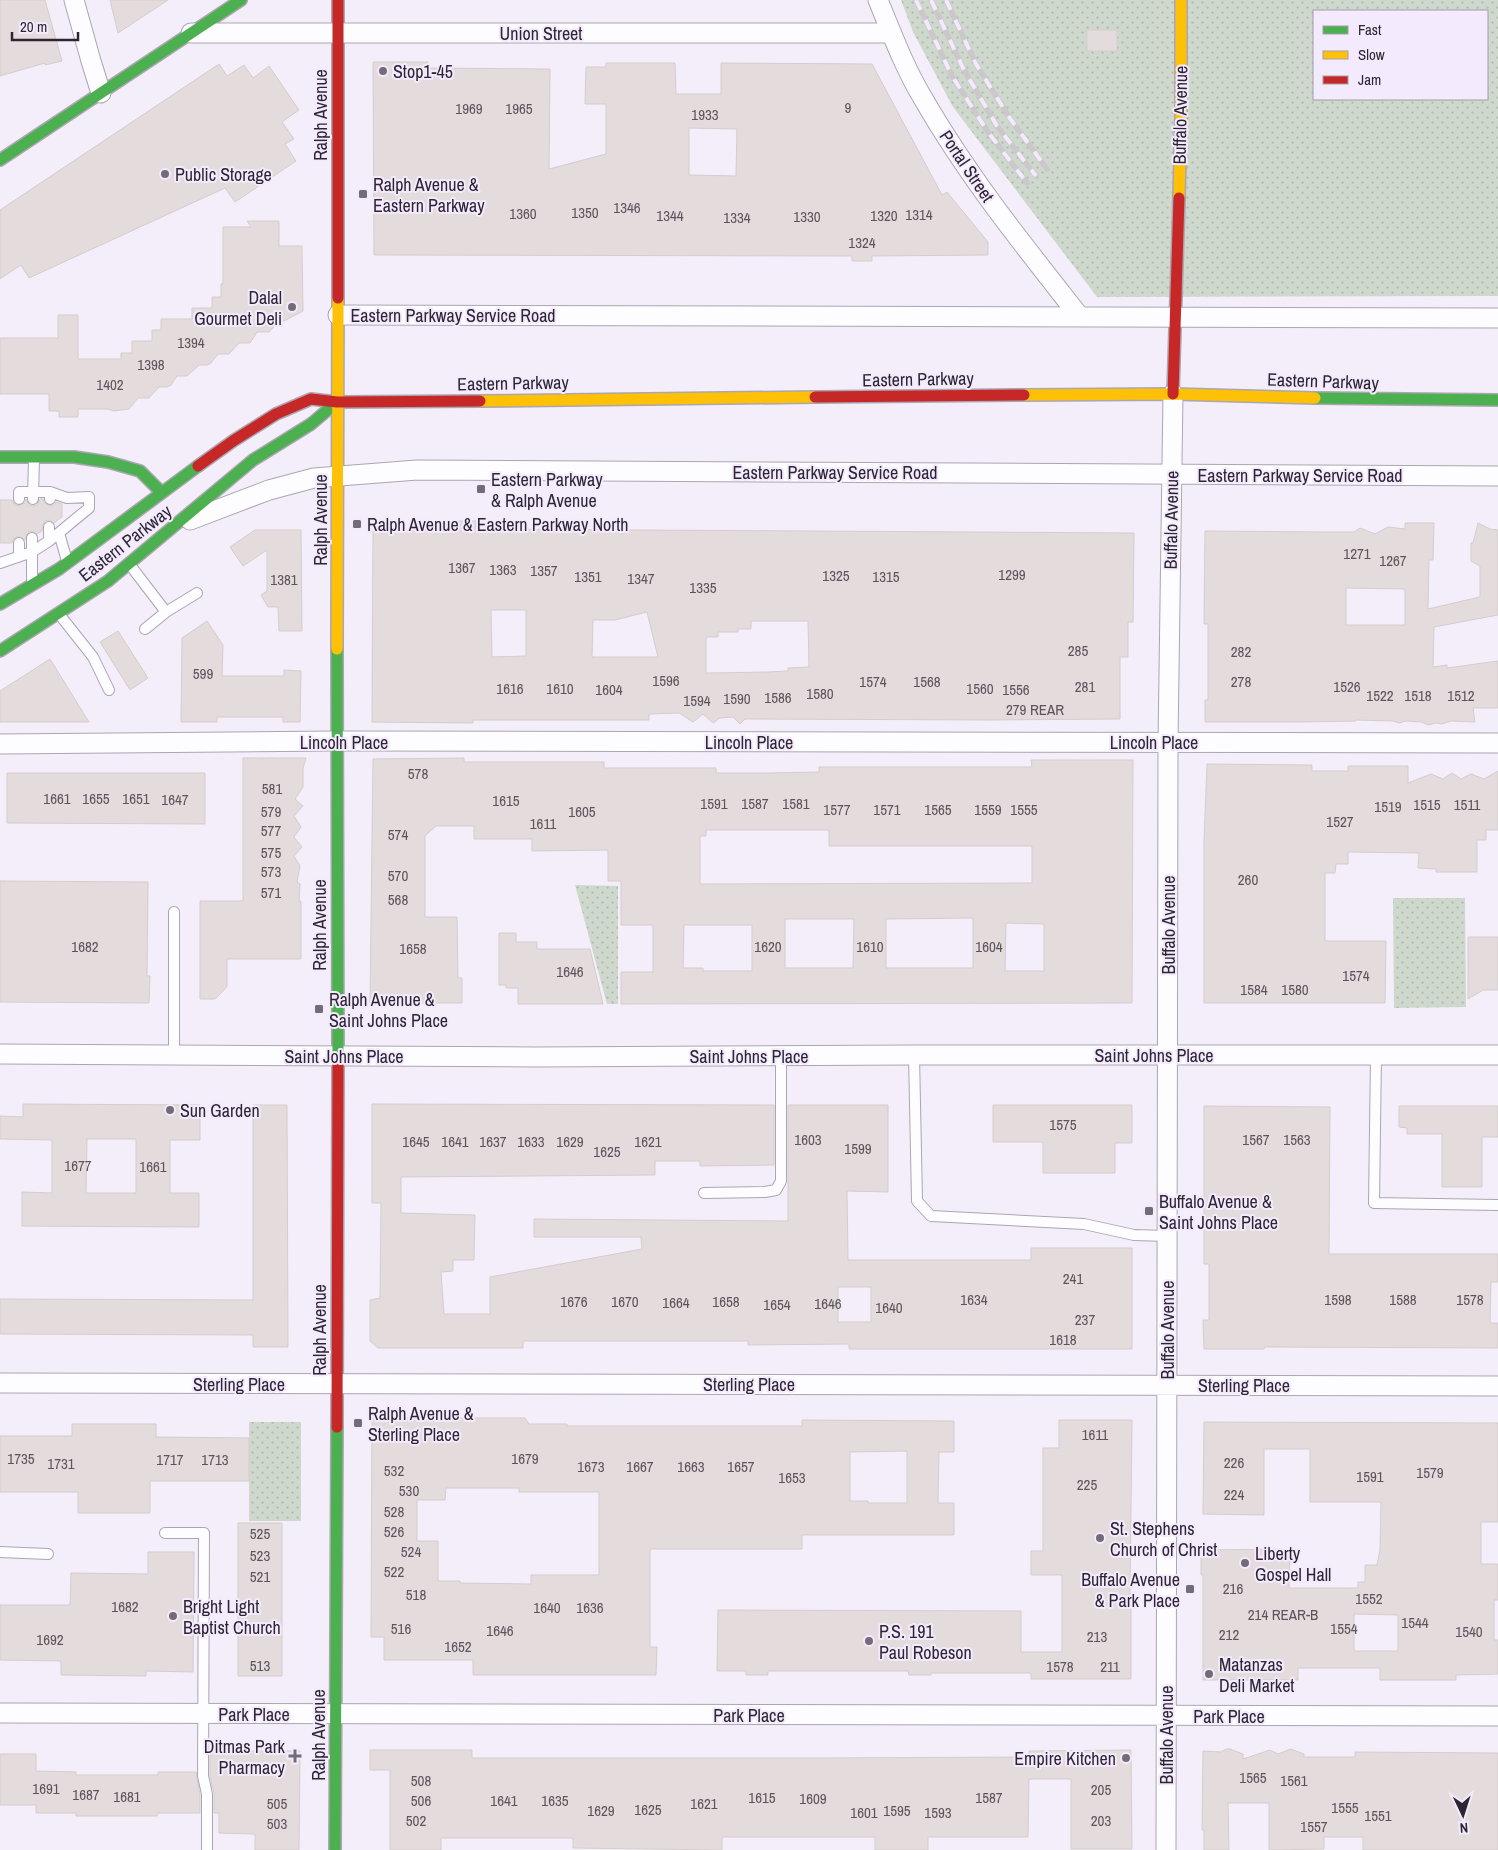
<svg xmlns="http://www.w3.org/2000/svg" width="1498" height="1850" font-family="'Archivo Narrow',sans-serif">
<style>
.green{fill:url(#green-dots);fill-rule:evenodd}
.building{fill:#e4dcdc;stroke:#d4cdcc;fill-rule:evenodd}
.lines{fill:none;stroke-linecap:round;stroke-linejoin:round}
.lane-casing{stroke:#aba6b1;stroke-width:12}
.street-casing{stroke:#aba6b1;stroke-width:21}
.fast-casing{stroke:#aba6b1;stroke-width:14}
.slow-casing{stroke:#aba6b1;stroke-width:14}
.jam-casing{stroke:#aba6b1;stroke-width:14}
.lane{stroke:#fdfcfe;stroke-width:10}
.street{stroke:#fdfcfe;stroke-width:19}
.fast{stroke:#4caf50;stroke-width:11}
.slow{stroke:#ffc107;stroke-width:11}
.jam{stroke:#c62828;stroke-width:11}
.rail-casing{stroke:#cac8cb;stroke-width:5.5}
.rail{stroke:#f4eafe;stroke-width:4;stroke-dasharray:11;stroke-linecap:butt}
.poi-dot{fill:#736c78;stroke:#f4eafe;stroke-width:2}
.labels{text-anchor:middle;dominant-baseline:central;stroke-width:4;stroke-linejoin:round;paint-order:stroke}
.number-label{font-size:15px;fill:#5b545c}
.street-label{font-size:18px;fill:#2d2632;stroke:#f4eafe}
.poi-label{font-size:18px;fill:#2d2632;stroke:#f4eafe;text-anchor:start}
</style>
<defs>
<pattern id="green-dots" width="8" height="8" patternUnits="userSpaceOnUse" patternTransform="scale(1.25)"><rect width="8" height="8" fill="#cfd8cd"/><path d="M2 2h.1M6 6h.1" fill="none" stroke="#b2b9b0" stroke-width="1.8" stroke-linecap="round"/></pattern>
</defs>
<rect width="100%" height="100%" fill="#f4eefa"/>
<path class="green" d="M901 0H1498V296L1097 297 953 107 913 32ZM1314 11H1487V99H1314Z
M575 885 618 886V1004H607Z
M1393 898H1465L1466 1007 1394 1008Z
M249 1422H301V1521H249Z"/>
<path class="building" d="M0 0H45L62 61 45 65V63L0 76Z
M110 0H168L118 33Z
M1087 30H1117V51H1087Z
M373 62H428L429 68 550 69 549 169 606 154V104H585L586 67H606V63H675L676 94H721V63L872 64 942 195 947 192 988 242V255L872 256V261H852V256L374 255ZM689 128 737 129 736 176 689 175Z
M219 64 227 76 244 65 253 78 269 66 299 110 282 122 294 139 285 144 296 161 235 202 225 188 29 278 21 265 0 279V210Z
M247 221H279V246H302L303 311 284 321H279L269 332H257L250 343H239L229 354H218L211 363 207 365H199L187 376H177L171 385 167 387H159L149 398H138L129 409 114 411 107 409H78V417H59V411H49V394H0V338H58V315H78V359H121V353H132V341H152V330H161V319H192V308H212V297H221V284H223V227H251Z
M26 499 29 505 32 506 37 505 40 499H43L44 503 50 506 54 505 56 502 62 504V517L54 523 49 520 45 521 43 524 42 531 37 534 32 531 29 532 26 535 25 540 19 536 13 539 12 543H0V500H12L15 505 19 506 25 503Z
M448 521H476V529L1134 533 1133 622H1128V657H1120V719L991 720 745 719 740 724 733 717 720 718 713 723 703 714 693 722 679 713 649 714V720H473V723L372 722 373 530H446V528H448ZM491 610H526V656L492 657ZM647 612 658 657H592L593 620H615ZM751 621H808L809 667 788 668V671L768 672 706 673V637H718V632H738V629H751Z
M1405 523H1434L1433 560H1429L1428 609 1480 597V566L1471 561V543H1473L1478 523 1490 529 1498 530V615L1434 627 1433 667 1447 665V668L1498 661V708H1473L1475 722 1451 721 1442 724 1436 723 1428 725 1422 722 1406 721 1399 723 1393 721 1356 720V721L1302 722H1205V700H1208V624H1204L1205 531 1326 532H1354L1360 528 1375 534 1388 527 1405 529ZM1346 588 1405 589V625H1346Z
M255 530H301L302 631H279L278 607H268L261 595 267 591V550L243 566 230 547Z
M207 621 223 645 222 676H284V670L301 671 300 722H283V717H217V722H181L182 638Z
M118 631 148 678 130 690 100 642Z
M50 659 89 722H0V691Z
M243 758H306L303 768V787L295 799 303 806 294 816 301 827 294 837 302 847 294 856 300 866 297 882 300 884 299 901H301V959H227V987L215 999H200V901H243Z
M464 758V762H604V768H716V773H768L819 772V767H1032L1031 760H1133L1132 1003 621 1004V972H653V925H621V881H608V850L532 851V839H474V826H436L425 836V917H457L458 978H462V1003H370L373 759ZM706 830H829V846H1032V883L700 884V836H706ZM973 918V968H886V919ZM785 919H854L853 968H785ZM1006 923 1044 924V971H1005ZM684 925H752V971H703V968H683Z
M1207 764 1312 765V771H1348V766H1408V783L1431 774 1443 779 1452 773 1461 779 1471 774 1484 779 1498 771V830H1486V840H1477V872H1436V869L1418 868 1419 853 1348 852V864H1336L1335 873H1325V941H1386L1385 1003H1204V842Z
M7 773H205V824L7 823Z
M0 881 148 882 147 976H150L149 1003 0 1002Z
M499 933H516V942H537V949H590L603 1004H518V988H506V985H499Z
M1468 937H1498V990H1483L1468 999Z
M23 1104 200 1105V1140H170V1193H199V1227L22 1226V1192L52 1193V1140L0 1139V1116L23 1117ZM87 1139H136V1193H86Z
M372 1104 774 1105V1165L700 1166V1161H655V1175L401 1177V1213L475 1215 474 1260H453V1271L441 1272 444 1314H490V1277L642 1249 641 1237H534V1219L788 1221V1105H888V1192L847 1191 848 1260H1031V1248H1132V1349H849V1344L748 1345V1341H523V1348H378L370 1341V1300L380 1298 381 1203H372ZM838 1287H871V1322H838Z
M253 1105H287L288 1347H253V1335L0 1334V1299L253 1300Z
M993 1105H1132V1143H1115V1173H1043V1142H993Z
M1204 1106 1330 1107 1329 1254H1498V1282H1491L1490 1323H1498V1348L1265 1347 1264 1349H1204L1203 1320H1209V1264H1204Z
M1399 1106H1498V1137H1482V1187H1442V1134H1407V1128L1399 1127Z
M372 1418H525L529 1424H567V1426H802V1420L954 1421V1452H939L938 1503H954V1535H802V1549H650V1647H657L656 1675H473V1660H384V1637H371ZM907 1451V1503H868V1501H850V1452ZM446 1488H519V1492H599V1575H531V1584L460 1583V1581H438V1541H417V1500H445Z
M1059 1420H1132L1130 1600H1131V1679H1031V1673H931V1675H909L908 1671H768V1675H746V1671H717L718 1610 1021 1611V1652H1062V1575H1031V1551H1043V1448H1059Z
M1204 1422 1498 1423V1522H1481V1564H1498V1600H1494V1640H1498V1674L1456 1675V1680H1380V1668H1298V1680H1203V1575H1201V1550L1290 1549 1289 1588H1358V1582H1365V1565H1377L1380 1550 1381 1502H1310V1449H1264V1515L1203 1514ZM1354 1614 1398 1615V1651H1354Z
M72 1424H156V1437L249 1438V1481H150V1513H78V1492H0V1436H72Z
M238 1523H282V1676H238Z
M148 1552H194L193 1672 146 1671V1676L61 1675V1661L0 1660V1605H70L71 1573 148 1574Z
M1226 1749H1230L1243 1754V1759L1270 1750 1278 1754 1291 1749 1304 1754V1757H1355V1752L1498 1753V1850H1363V1837H1324V1849L1269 1850V1803H1228L1229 1850H1204V1830H1202L1203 1751 1221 1752Z
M370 1750H472V1758H824L1029 1757V1751L1131 1750 1132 1849H1071V1779H1029L1028 1837H928V1850H875V1837H722V1850L573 1848V1838H441V1850H390V1770H370Z
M210 1751H300L299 1850H255V1834L219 1833V1813H214V1793L210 1775Z
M0 1754H36V1771L76 1772V1775H158V1772H196L200 1795V1813H158L157 1816H76V1813H36V1805H0Z"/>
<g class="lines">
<defs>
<path id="lane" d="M19 499V492H50V499
M33 499 34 458
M59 533 67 561
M32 538V582
M49 541 89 508V497L67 498 50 492
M19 543V556
M0 563 32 552 49 541V527
M130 565 166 612 197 593
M59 614 93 657 109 690
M145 629 166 612
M174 1055V912
M914 1055 917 1201 931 1216 1084 1224 1134 1235 1167 1236
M1376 1055 1374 1203 1498 1205
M704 1193 765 1192 776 1190 781 1181V1055
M165 1533H204L203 1776 207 1794V1850
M0 1552 48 1554"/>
<path id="street" d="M74 0 91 61 101 93
M878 0C892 34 905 69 924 100 969 178 1025 247 1080 317
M191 33H891
M338 315 1498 318
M190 520 269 490 314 478 417 470 1498 476
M0 744 336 741 1498 743
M0 1054 535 1057 914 1055H1498
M0 1383 1498 1386
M0 1713 1498 1716
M1166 1850 1168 742 1173 394"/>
<path id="fast" d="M0 160 241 0
M1315 398 1498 400
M0 457H74L108 462 140 471 161 492
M0 604 59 569 198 466
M337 649 338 1065
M0 651 108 581 253 460 311 424 337 402
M335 1850 337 1427"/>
<path id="slow" d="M1179 198 1181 114V0
M1024 395 1173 394 1315 398
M480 401 815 397
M337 649 338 298"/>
<path id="jam" d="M338 0V298
M1173 394 1179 198
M815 397 1024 395
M198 466 233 441 276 414 311 399 337 402 480 401
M337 1427 338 1065"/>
</defs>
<use href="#lane" class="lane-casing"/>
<use href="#street" class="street-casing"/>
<use href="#fast" class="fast-casing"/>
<use href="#slow" class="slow-casing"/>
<use href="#jam" class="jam-casing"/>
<use href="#lane" class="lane"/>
<use href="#street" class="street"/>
<use href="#fast" class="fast"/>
<use href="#slow" class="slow"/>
<use href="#jam" class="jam"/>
<defs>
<path id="rail" d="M916 0 952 76 988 132 1027 183
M931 0 964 70 997 126 1036 176
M946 0 976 64 1009 117 1047 169"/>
</defs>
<use href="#rail" class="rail-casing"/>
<use href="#rail" class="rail"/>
</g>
<g class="poi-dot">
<circle cx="383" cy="71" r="5"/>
<circle cx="165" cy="174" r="5"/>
<rect x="358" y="189" width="10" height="10" rx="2.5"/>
<circle cx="292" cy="307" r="5"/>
<rect x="476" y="484" width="10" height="10" rx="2.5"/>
<rect x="352" y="519" width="10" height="10" rx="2.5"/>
<rect x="314" y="1004" width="10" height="10" rx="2.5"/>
<circle cx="170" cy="1110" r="5"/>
<rect x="1144" y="1206" width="10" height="10" rx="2.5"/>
<rect x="353" y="1418" width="10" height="10" rx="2.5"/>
<circle cx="1100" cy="1538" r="5"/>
<circle cx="1245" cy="1563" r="5"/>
<rect x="1185" y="1584" width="10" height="10" rx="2.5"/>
<circle cx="173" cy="1616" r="5"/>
<circle cx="869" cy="1641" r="5"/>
<circle cx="1209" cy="1674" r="5"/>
<path d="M292.5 1748.5h5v5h5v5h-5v5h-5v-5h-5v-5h5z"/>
<circle cx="1126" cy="1758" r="5"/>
</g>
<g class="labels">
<g class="number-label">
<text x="848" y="107">9</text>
<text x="469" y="108">1969</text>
<text x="519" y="108">1965</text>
<text x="705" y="114">1933</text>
<text x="627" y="207">1346</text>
<text x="585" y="212">1350</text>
<text x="523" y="213">1360</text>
<text x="919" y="214">1314</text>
<text x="670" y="215">1344</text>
<text x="884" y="215">1320</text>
<text x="807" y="216">1330</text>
<text x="737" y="217">1334</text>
<text x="862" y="242">1324</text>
<text x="191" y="342">1394</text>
<text x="151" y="364">1398</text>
<text x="110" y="384">1402</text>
<text x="1357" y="553">1271</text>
<text x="1393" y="560">1267</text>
<text x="462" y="567">1367</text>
<text x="503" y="569">1363</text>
<text x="544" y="570">1357</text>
<text x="1012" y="574">1299</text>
<text x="836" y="575">1325</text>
<text x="588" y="576">1351</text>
<text x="886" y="576">1315</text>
<text x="641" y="578">1347</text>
<text x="284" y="579">1381</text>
<text x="703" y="587">1335</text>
<text x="1078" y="650">285</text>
<text x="1241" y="651">282</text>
<text x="203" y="673">599</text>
<text x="666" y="680">1596</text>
<text x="873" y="681">1574</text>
<text x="927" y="681">1568</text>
<text x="1241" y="681">278</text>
<text x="1085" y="686">281</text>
<text x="1347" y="686">1526</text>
<text x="510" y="688">1616</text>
<text x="560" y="688">1610</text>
<text x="980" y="688">1560</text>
<text x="609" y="689">1604</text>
<text x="1016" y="689">1556</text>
<text x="820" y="693">1580</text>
<text x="1380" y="695">1522</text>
<text x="1418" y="695">1518</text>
<text x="1461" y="695">1512</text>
<text x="778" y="697">1586</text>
<text x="737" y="698">1590</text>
<text x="697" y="700">1594</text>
<text x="1035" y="709">279 REAR</text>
<text x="418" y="773">578</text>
<text x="272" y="788">581</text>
<text x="57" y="798">1661</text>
<text x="96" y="798">1655</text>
<text x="136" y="798">1651</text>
<text x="175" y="799">1647</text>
<text x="506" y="800">1615</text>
<text x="714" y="803">1591</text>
<text x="755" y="803">1587</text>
<text x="796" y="803">1581</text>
<text x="1427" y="804">1515</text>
<text x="1467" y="804">1511</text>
<text x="1388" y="806">1519</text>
<text x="837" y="809">1577</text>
<text x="887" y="809">1571</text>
<text x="938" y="809">1565</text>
<text x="988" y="809">1559</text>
<text x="1024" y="809">1555</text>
<text x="271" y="811">579</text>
<text x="582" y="811">1605</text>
<text x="1340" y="821">1527</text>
<text x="543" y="823">1611</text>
<text x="271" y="830">577</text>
<text x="398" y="834">574</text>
<text x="271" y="852">575</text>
<text x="271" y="871">573</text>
<text x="398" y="875">570</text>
<text x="1248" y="879">260</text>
<text x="271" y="892">571</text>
<text x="398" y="899">568</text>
<text x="85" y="946">1682</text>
<text x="768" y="946">1620</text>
<text x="870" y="946">1610</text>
<text x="989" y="946">1604</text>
<text x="413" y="948">1658</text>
<text x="570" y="971">1646</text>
<text x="1356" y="975">1574</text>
<text x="1254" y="989">1584</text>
<text x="1295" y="989">1580</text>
<text x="1063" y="1124">1575</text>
<text x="808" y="1139">1603</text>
<text x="1256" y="1139">1567</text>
<text x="1297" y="1139">1563</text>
<text x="416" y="1141">1645</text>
<text x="455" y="1141">1641</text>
<text x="493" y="1141">1637</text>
<text x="531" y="1141">1633</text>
<text x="570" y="1141">1629</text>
<text x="648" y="1141">1621</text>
<text x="858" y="1148">1599</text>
<text x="607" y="1151">1625</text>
<text x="78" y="1165">1677</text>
<text x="153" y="1166">1661</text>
<text x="1073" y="1278">241</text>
<text x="974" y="1299">1634</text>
<text x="1338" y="1299">1598</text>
<text x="1403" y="1299">1588</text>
<text x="1470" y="1299">1578</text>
<text x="574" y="1301">1676</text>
<text x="625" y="1301">1670</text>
<text x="726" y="1301">1658</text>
<text x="676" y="1302">1664</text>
<text x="828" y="1303">1646</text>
<text x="777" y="1304">1654</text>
<text x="889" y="1307">1640</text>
<text x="1085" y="1319">237</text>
<text x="1063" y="1339">1618</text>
<text x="1095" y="1434">1611</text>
<text x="21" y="1458">1735</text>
<text x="525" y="1458">1679</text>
<text x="170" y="1459">1717</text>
<text x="215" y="1459">1713</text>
<text x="1234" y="1462">226</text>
<text x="61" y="1463">1731</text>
<text x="591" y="1466">1673</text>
<text x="640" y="1466">1667</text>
<text x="691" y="1466">1663</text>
<text x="741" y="1466">1657</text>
<text x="394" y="1470">532</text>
<text x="1430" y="1472">1579</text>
<text x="1370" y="1476">1591</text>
<text x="792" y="1477">1653</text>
<text x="1087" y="1484">225</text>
<text x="409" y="1490">530</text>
<text x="1234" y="1494">224</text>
<text x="394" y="1511">528</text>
<text x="394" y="1531">526</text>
<text x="260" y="1533">525</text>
<text x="411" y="1551">524</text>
<text x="260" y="1555">523</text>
<text x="394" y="1571">522</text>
<text x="260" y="1576">521</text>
<text x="1233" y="1588">216</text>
<text x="416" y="1594">518</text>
<text x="1369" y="1598">1552</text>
<text x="125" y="1606">1682</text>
<text x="547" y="1607">1640</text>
<text x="590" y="1607">1636</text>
<text x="1283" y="1614">214 REAR-B</text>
<text x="1415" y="1622">1544</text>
<text x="401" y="1628">516</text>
<text x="1344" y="1628">1554</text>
<text x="500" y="1630">1646</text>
<text x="1469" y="1631">1540</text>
<text x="1229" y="1634">212</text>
<text x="1097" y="1636">213</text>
<text x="50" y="1639">1692</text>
<text x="458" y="1646">1652</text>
<text x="260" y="1665">513</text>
<text x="1060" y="1666">1578</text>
<text x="1110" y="1666">211</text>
<text x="1253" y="1777">1565</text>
<text x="421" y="1780">508</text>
<text x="1294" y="1780">1561</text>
<text x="46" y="1788">1691</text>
<text x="1101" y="1789">205</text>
<text x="86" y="1794">1687</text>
<text x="127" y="1796">1681</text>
<text x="762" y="1797">1615</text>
<text x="989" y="1797">1587</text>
<text x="813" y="1798">1609</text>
<text x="421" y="1800">506</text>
<text x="504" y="1800">1641</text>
<text x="555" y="1800">1635</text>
<text x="277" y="1803">505</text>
<text x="704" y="1803">1621</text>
<text x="1345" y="1807">1555</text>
<text x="648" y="1809">1625</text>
<text x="601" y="1810">1629</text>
<text x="897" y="1810">1595</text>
<text x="864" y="1812">1601</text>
<text x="938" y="1812">1593</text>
<text x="1378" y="1815">1551</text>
<text x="416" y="1820">502</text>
<text x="1101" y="1820">203</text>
<text x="277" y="1823">503</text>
<text x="1314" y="1826">1557</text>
</g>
<g class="street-label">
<text x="541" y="33">Union Street</text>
<text transform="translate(320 115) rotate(-90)">Ralph Avenue</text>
<text transform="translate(1180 115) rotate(-89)">Buffalo Avenue</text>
<text transform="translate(967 166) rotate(56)">Portal Street</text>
<text x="453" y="315">Eastern Parkway Service Road</text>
<text transform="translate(918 379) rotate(-1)">Eastern Parkway</text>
<text transform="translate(1323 381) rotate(2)">Eastern Parkway</text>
<text transform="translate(513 383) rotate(-1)">Eastern Parkway</text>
<text x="835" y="472">Eastern Parkway Service Road</text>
<text x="1300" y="475">Eastern Parkway Service Road</text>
<text transform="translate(320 520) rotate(-90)">Ralph Avenue</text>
<text transform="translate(1171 520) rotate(-89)">Buffalo Avenue</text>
<text transform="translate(125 543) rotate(-38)">Eastern Parkway</text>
<text x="344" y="742">Lincoln Place</text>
<text x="749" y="742">Lincoln Place</text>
<text x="1154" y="742">Lincoln Place</text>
<text transform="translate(319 925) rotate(-90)">Ralph Avenue</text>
<text transform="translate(1168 925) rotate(-90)">Buffalo Avenue</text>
<text x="1154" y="1055">Saint Johns Place</text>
<text x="344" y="1056">Saint Johns Place</text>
<text x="749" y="1056">Saint Johns Place</text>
<text transform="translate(319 1330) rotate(-90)">Ralph Avenue</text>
<text transform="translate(1167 1330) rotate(-90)">Buffalo Avenue</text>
<text x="239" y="1384">Sterling Place</text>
<text x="749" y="1384">Sterling Place</text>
<text x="1244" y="1385">Sterling Place</text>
<text x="254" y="1714">Park Place</text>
<text x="749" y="1715">Park Place</text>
<text x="1229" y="1716">Park Place</text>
<text transform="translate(318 1735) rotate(-90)">Ralph Avenue</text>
<text transform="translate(1166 1735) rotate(-90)">Buffalo Avenue</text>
</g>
<g class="poi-label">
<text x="393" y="71">Stop1-45</text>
<text x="175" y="174">Public Storage</text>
<text x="373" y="184">Ralph Avenue &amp;<tspan x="373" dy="21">Eastern Parkway</tspan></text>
<text x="282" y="297" text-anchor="end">Dalal<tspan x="282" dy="21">Gourmet Deli</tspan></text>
<text x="491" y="479">Eastern Parkway<tspan x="491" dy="21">&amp; Ralph Avenue</tspan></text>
<text x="367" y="524">Ralph Avenue &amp; Eastern Parkway North</text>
<text x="329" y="999">Ralph Avenue &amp;<tspan x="329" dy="21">Saint Johns Place</tspan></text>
<text x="180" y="1110">Sun Garden</text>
<text x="1159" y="1201">Buffalo Avenue &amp;<tspan x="1159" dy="21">Saint Johns Place</tspan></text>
<text x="368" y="1413">Ralph Avenue &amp;<tspan x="368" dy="21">Sterling Place</tspan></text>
<text x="1110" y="1528">St. Stephens<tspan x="1110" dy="21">Church of Christ</tspan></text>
<text x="1255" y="1553">Liberty<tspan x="1255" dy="21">Gospel Hall</tspan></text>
<text x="1180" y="1579" text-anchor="end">Buffalo Avenue<tspan x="1180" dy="21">&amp; Park Place</tspan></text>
<text x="183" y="1606">Bright Light<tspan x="183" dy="21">Baptist Church</tspan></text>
<text x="879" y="1631">P.S. 191<tspan x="879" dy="21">Paul Robeson</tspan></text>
<text x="1219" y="1664">Matanzas<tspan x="1219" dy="21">Deli Market</tspan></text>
<text x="285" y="1746" text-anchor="end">Ditmas Park<tspan x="285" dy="21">Pharmacy</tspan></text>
<text x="1116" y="1758" text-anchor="end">Empire Kitchen</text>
</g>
</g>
<rect x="1313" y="10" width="175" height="90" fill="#f4eafe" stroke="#a49cac"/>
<rect x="1323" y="26" width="25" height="8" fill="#4caf50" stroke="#a49cac"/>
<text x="1358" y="35" font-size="15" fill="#2d2632">Fast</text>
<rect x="1323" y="51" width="25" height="8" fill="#ffc107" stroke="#a49cac"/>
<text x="1358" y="60" font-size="15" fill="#2d2632">Slow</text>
<rect x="1323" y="76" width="25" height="8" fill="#c62828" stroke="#a49cac"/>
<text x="1358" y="85" font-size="15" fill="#2d2632">Jam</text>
<g transform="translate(1463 1815) rotate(176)" stroke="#f4eafe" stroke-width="4" paint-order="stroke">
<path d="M0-4L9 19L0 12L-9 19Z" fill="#2d2632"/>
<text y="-8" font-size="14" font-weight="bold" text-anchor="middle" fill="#2d2632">N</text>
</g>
<path d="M12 32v8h66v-8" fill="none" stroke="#2d2632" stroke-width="2.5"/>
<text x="20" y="32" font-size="15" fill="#2d2632" stroke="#f4eafe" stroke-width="4" paint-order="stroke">20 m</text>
</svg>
